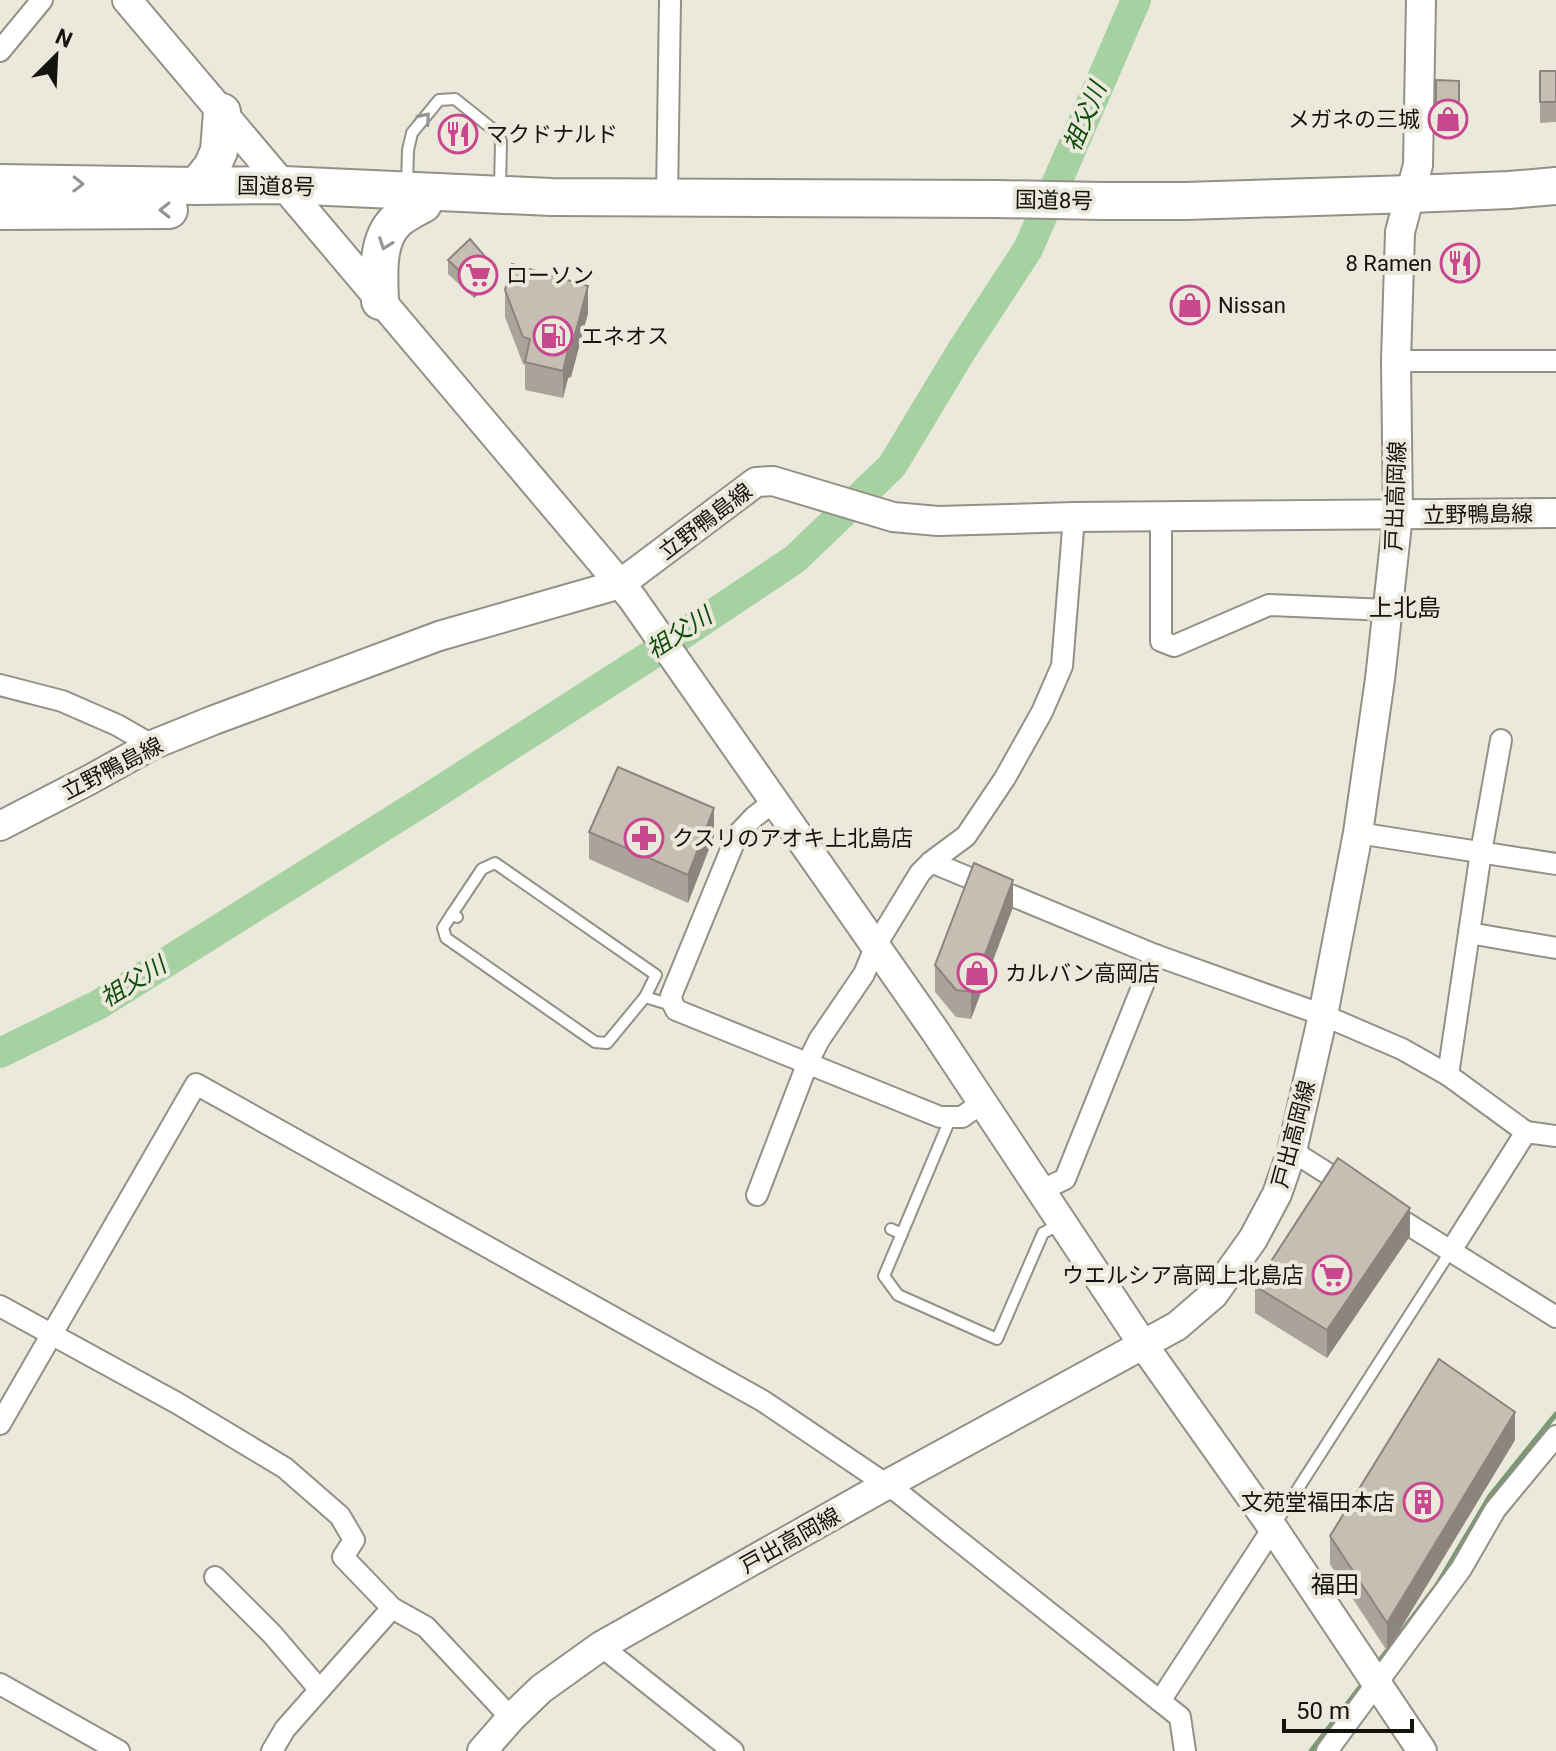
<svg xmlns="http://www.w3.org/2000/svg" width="1556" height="1751" viewBox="0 0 1556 1751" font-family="Roboto,'Noto Sans JP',sans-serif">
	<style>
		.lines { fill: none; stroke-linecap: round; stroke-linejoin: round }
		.stream { stroke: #7a9974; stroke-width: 5 }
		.river { stroke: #a5d2a0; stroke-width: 30 }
		.lane-casing { stroke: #939185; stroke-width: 14 }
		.street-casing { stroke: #939185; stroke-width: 24 }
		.secondary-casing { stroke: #939185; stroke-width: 32 }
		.highway-casing { stroke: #939185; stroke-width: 40 }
		.lane { stroke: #fff; stroke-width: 10 }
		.street { stroke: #fff; stroke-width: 20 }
		.secondary { stroke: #fff; stroke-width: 28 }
		.highway { stroke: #fff; stroke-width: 36 }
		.wall { fill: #aaa399 }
		.shaded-wall { fill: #8b857d }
		.building { fill: #c6beb2; stroke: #8b857d; stroke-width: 2 }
		.oneway { stroke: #959593 }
		.labels { text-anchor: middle; stroke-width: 8; stroke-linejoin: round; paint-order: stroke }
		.poi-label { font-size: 22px; fill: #14130e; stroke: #ebe9dc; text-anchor: start }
		.street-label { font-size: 22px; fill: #14130e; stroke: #ebe9dc }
		.water-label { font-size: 24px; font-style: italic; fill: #0d4c09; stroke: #ebe9dc }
		.neighbourhood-label { font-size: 24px; fill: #14130e; stroke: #ebe9dc }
	</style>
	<rect width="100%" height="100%" fill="#ebe9dc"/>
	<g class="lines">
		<g class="stream">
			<path d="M1377 1664 1437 1585 1490 1496 1556 1414"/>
			<path d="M1311 1751 1364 1682"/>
		</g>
		<path class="river" d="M0 1053 98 1005 427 799 662 648 795 559 892 466 962 350 1028 249 1136 0"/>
		<g class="lane-casing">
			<g id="lane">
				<path d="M407 185 408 150 412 133 439 100 455 99 495 131 501 141 500 187"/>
				<path d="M452 914 443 928 446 938 595 1042 607 1043 645 997"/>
				<path d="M457 917 452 914 482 869 495 863 656 975 645 997 665 1003 672 1002"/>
				<path d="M951 1117 884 1276 898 1295 997 1339 1043 1233 1062 1223"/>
				<path d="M891 1229 902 1234"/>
				<path d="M1274 1526 1450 1252"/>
			</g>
		</g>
		<g class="street-casing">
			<g id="street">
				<path d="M0 51 42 0"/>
				<path d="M667 197 670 0"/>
				<path d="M1396 361H1556"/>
				<path d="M1161 517V641L1174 646 1269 605 1388 610"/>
				<path d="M0 685 62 701 117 725 152 745"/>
				<path d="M775 801 754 817 737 835 671 996 672 1002 676 1010 940 1117H962L983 1102"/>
				<path d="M1358 833 1556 864"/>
				<path d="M931 862 1155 955 1323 1015 1402 1049 1448 1075 1526 1132"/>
				<path d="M1469 933 1556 948"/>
				<path d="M1448 1075 1481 852 1501 740"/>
				<path d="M1292 1151 1349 1187"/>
				<path d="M1042 1190 1065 1179 1155 955"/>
				<path d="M757 1195 808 1062 819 1040 864 974 876 945 920 873 931 862 966 836 1005 778 1042 712 1062 666 1074 517"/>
				<path d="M1390 1213 1556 1317"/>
				<path d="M1450 1252 1526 1132 1556 1136"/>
				<path d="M0 1306 177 1403 285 1468 340 1516 354 1540 343 1557 392 1608 426 1627 511 1718"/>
				<path d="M0 1424 196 1084 763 1401 899 1493 1180 1717 1185 1751"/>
				<path d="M215 1577 272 1634 319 1689"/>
				<path d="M601 1646 733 1751"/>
				<path d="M0 1684 119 1751"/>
				<path d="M1160 1701 1273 1528"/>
				<path d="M272 1751 285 1729 392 1608"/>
				<path d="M1327 1751 1461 1569 1495 1510 1556 1436"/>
			</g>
		</g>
		<g class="secondary-casing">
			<g id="secondary">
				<path d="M127 0 632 598 935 1031 1144 1346 1273 1528 1422 1751"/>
				<path d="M0 826 91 779 152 745 214 720 439 636 620 584 756 482 773 481 893 517 938 521 1074 517 1556 513"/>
				<path d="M482 1751 511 1718 541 1689 601 1646 888 1484 1177 1326 1213 1295 1253 1239 1277 1194 1292 1151 1323 1015 1358 833 1380 679 1398 515 1396 361 1400 232 1418 165 1421 0"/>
			</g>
		</g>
		<g class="highway-casing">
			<g id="highway">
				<path d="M0 183 197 186 284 185 551 197 997 199 1102 201H1185L1411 194 1509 190 1556 186"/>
				<path d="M197 186 212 167 219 151 222 112"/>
				<path d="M0 211 169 210"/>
				<path d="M380 301C379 276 376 240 396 221 403 214 414 209 423 204"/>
			</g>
		</g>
		<use href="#lane" class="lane"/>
		<use href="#street" class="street"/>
		<use href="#secondary" class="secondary"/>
		<use href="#highway" class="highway"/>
	</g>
	<g class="wall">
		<path d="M1540 71H1556V122L1540 123Z"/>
		<path d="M1436 80 1459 81V137L1436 136Z"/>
		<path d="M448 260 494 280 474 298 448 274Z"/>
		<path d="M505 290 588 313 571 377 568 378 563 398 525 390V365L523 364 505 317Z"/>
		<path d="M589 832 714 836 688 903 589 859Z"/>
		<path d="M1013 907 971 1019 956 1017 935 992V965Z"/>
		<path d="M1410 1236 1327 1358 1255 1313V1286Z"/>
		<path d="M1515 1440 1387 1651 1330 1564V1536Z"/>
	</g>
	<g class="shaded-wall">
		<path d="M494 267V280L474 298V284Z"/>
		<path d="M588 286V313L571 377 568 378 563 398V371Z"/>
		<path d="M714 808V836L688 903V875Z"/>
		<path d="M1013 880V907L971 1019V992Z"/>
		<path d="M1410 1208V1236L1327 1358V1330Z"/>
		<path d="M1515 1412V1440L1387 1651V1623Z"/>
	</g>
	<g class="building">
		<rect x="1540" y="71" width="16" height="31"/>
		<path d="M1436 80 1459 81V116H1436Z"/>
		<path d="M470 239 494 267 474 284 448 260Z"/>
		<path d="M512 264 588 286 571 349 568 350 563 371 525 362 530 339 523 337 505 290Z"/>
		<path d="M618 767 714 808 688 875 589 832Z"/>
		<path d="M974 863 1013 880 971 992 956 990 935 965Z"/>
		<path d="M1338 1158 1410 1208 1327 1330 1255 1286Z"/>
		<path d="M1439 1359 1515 1412 1387 1623 1330 1536Z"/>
	</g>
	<defs><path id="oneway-chevron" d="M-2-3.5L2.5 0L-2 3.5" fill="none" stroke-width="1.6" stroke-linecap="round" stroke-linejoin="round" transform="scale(2)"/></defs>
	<g class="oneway">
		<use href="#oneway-chevron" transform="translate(425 118) rotate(-50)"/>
		<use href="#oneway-chevron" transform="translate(78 184) rotate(1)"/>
		<use href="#oneway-chevron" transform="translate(165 210) rotate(180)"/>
		<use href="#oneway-chevron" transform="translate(385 244) rotate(110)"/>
	</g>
	<defs>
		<g id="shop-ring" transform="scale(2)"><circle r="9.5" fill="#ebe9dc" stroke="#c8478f" stroke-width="1.5"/><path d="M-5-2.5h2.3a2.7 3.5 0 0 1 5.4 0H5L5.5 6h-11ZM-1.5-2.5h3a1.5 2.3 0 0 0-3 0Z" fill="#c8478f"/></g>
		<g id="restaurant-ring" transform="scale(2)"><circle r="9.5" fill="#ebe9dc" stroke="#c8478f" stroke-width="1.5"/><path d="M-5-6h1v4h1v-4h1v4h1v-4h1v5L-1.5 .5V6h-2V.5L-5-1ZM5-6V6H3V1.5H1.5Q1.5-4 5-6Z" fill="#c8478f"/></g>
		<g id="supermarket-ring" transform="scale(2)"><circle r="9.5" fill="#ebe9dc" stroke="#c8478f" stroke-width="1.5"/><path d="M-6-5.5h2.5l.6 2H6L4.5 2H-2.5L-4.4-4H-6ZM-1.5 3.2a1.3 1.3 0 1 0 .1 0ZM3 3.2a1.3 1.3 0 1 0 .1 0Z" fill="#c8478f"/></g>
		<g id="fuel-ring" transform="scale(2)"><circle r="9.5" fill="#ebe9dc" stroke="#c8478f" stroke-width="1.5"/><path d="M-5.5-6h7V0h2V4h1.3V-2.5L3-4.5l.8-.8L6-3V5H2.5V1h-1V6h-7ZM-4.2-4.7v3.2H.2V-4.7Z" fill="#c8478f"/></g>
		<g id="pharmacy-ring" transform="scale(2)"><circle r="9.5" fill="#ebe9dc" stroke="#c8478f" stroke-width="1.5"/><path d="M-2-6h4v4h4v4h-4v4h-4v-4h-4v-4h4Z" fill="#c8478f"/></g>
		<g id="building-ring" transform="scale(2)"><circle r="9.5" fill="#ebe9dc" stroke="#c8478f" stroke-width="1.5"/><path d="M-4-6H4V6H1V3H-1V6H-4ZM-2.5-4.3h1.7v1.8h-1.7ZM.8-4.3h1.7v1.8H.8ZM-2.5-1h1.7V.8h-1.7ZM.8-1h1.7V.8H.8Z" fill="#c8478f"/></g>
	</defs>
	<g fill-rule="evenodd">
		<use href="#shop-ring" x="1448" y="119"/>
		<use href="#restaurant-ring" x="458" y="134"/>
		<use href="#restaurant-ring" x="1460" y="263"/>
		<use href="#supermarket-ring" x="478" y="275"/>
		<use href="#shop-ring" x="1190" y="305"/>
		<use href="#fuel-ring" x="553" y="336"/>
		<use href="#pharmacy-ring" x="644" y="838"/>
		<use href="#shop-ring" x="977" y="973"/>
		<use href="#supermarket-ring" x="1332" y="1275"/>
		<use href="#building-ring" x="1423" y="1502"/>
	</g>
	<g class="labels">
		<g class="poi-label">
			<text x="1420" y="127" text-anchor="end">メガネの三城</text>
			<text x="486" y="142">マクドナルド</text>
			<text x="1432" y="271" text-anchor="end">8 Ramen</text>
			<text x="506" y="283">ローソン</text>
			<text x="1218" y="313">Nissan</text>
			<text x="581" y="344">エネオス</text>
			<text x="672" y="846">クスリのアオキ上北島店</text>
			<text x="1005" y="981">カルバン高岡店</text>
			<text x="1304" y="1283" text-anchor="end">ウエルシア高岡上北島店</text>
			<text x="1395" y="1510" text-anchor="end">文苑堂福田本店</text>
		</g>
		<g class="street-label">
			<text transform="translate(276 186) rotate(1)" y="8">国道8号</text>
			<text transform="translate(1054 200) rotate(1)" y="8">国道8号</text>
			<text transform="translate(1395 496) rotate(-88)" y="8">戸出高岡線</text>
			<text transform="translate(1478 514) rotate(-1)" y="8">立野鴨島線</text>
			<text transform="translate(705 521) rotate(-37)" y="8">立野鴨島線</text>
			<text transform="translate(112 768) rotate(-27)" y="8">立野鴨島線</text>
			<text transform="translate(1293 1134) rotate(-75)" y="8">戸出高岡線</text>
			<text transform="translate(790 1540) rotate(-29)" y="8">戸出高岡線</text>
		</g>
		<g class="water-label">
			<text transform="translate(1085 117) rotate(-67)" y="8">祖父川</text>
			<text transform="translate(679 633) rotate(-33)" y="8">祖父川</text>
			<text transform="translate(133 982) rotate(-32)" y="8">祖父川</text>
		</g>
		<g class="neighbourhood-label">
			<text x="1405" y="616">上北島</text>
			<text x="1335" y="1593">福田</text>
		</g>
	</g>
	<g transform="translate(56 56) rotate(24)" stroke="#ebe9dc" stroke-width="6" paint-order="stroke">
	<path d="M0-6L14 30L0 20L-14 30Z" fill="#14130e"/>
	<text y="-12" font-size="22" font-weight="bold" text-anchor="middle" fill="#14130e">N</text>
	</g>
	<path d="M1284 1719v12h128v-12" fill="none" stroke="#14130e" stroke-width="4"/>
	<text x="1296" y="1719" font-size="24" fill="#14130e" stroke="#ebe9dc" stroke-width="6" paint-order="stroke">50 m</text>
</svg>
